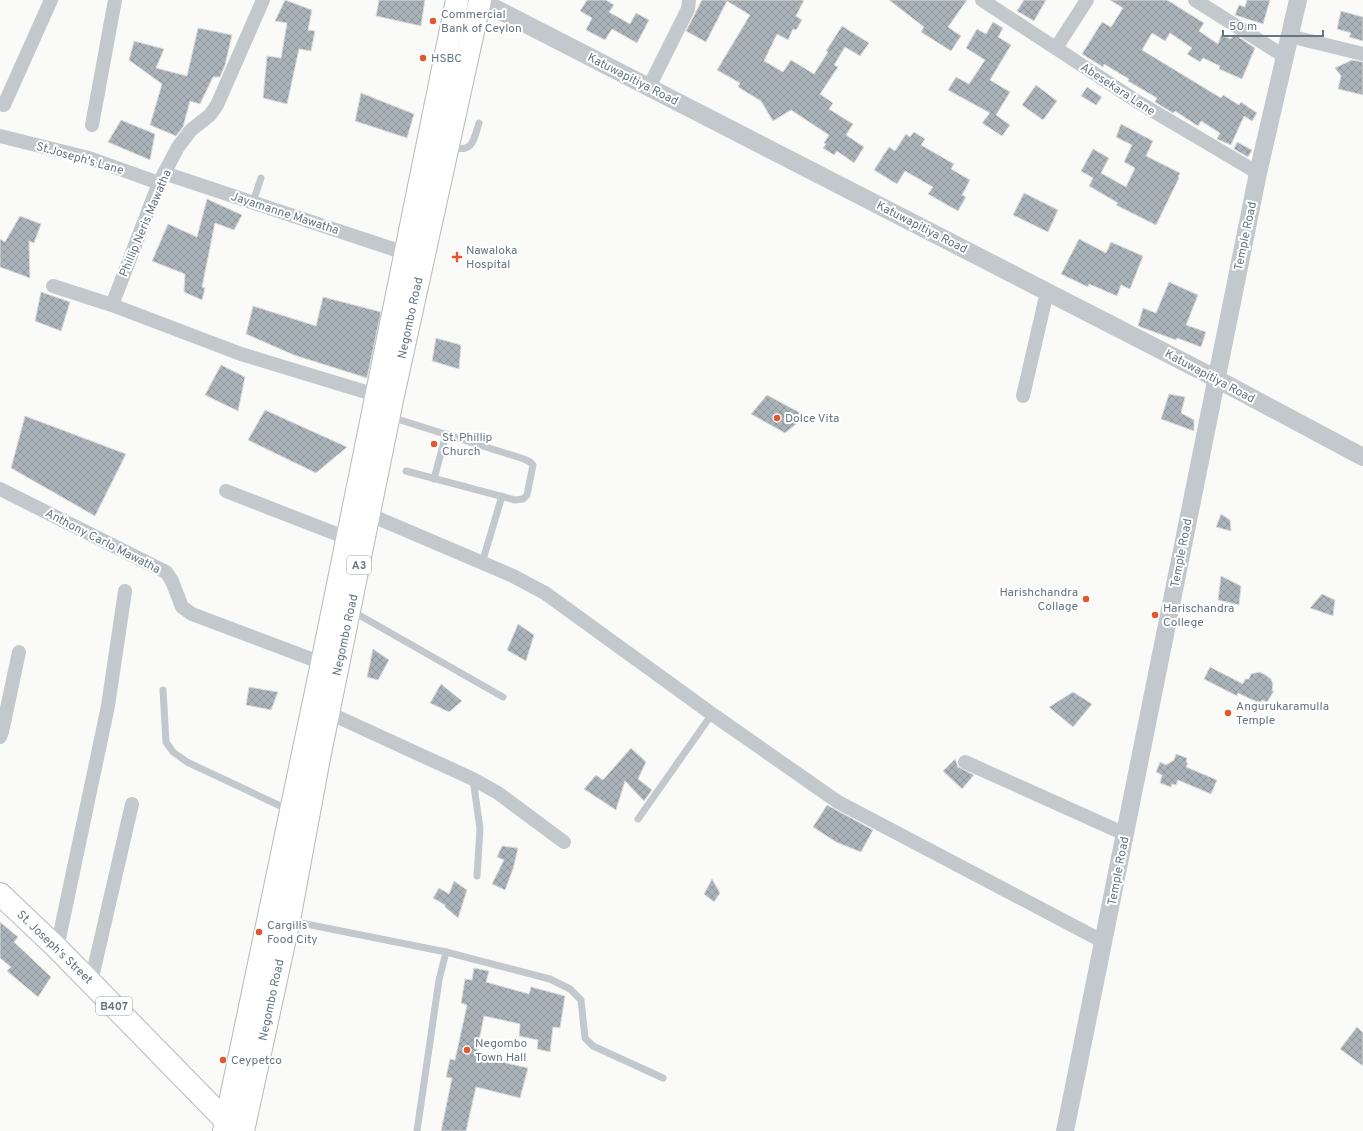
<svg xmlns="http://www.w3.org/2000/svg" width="1363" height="1131" viewBox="0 0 1363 1131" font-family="Overpass,sans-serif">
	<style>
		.building { fill: url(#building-cross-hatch); stroke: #dcdcda }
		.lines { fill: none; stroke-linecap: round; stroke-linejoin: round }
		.primary-casing { stroke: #b5babe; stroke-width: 24 }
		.trunk-casing { stroke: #b4b9bd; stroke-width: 24 }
		.service { stroke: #c3c8cc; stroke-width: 7 }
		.minor { stroke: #c3c8cc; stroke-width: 14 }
		.tertiary { stroke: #c3c8cc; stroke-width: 18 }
		.primary { stroke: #fff; stroke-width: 22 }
		.trunk { stroke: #fff; stroke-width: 22 }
		.poi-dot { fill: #e4572e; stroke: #fff; stroke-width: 1.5 }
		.labels { text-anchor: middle; stroke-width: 4; stroke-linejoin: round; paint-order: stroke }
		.shield { fill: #fff; stroke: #939fa8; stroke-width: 1 }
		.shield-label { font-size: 11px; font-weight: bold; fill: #657683 }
		.poi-label { font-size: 12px; fill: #657683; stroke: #fff; text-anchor: start }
		.street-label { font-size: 12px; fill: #657683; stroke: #fff }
	</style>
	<defs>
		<pattern id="building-cross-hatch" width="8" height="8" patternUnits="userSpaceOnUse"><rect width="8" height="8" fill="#aab3b9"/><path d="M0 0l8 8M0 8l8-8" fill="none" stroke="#8e969c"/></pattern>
	</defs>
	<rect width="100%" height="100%" fill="#fafaf8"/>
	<g class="building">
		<path d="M285 0 312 10 308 30 315 31 311 51 299 49 287 104 263 98 267 56 281 58 287 23 275 21Z"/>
		<path d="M379 0H425L421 26 376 16Z"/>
		<path d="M587 0H606L614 5 609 12 630 24 636 13 649 20 637 43 612 29 605 40 586 30 592 18 580 11Z"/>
		<path d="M702 0H804L796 16 802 20 796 30 793 29 788 40 777 34 764 61 783 72 791 60 814 74 828 52 826 51 842 26 869 43 860 56 845 47 834 65 838 67 820 94 833 103 829 109 853 124 846 135 864 147 854 163 837 151 834 155 823 148 826 144 824 143 829 135 791 110 773 121 761 101 738 87 740 83 717 70 750 15 727 1 706 42 686 31Z"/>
		<path d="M889 0H967L948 27 961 36 951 51 921 32 924 27Z"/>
		<path d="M1024 0H1046L1034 21 1017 11Z"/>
		<path d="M1110 0H1167L1204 23 1199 31 1218 44 1221 35 1231 39 1234 34 1255 48 1242 79 1219 69 1220 66 1203 58 1200 62 1187 54 1192 48 1170 33 1165 41 1152 33 1142 50 1221 98 1223 95 1239 105 1241 102 1257 113 1252 121 1244 116 1231 145 1217 139 1220 133 1201 121 1198 126 1175 111 1173 113 1155 102 1157 98 1128 81 1129 79 1104 64 1103 67 1082 54 1102 22 1111 27 1123 8Z"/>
		<path d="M1247 0H1270L1263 24 1235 15 1239 5 1245 7Z"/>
		<path d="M1341 11 1363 17V41L1349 37 1351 33 1337 29Z"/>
		<path d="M993 22 1003 28 998 37 1011 45 990 80 1010 92 996 115 1010 125 1002 136 982 123 990 113 948 90 956 77 969 84 985 60 966 48 977 29 986 34Z"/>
		<path d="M198 28 232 35 225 65 220 77H213L200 104 190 101 183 127 176 136 150 125 162 84 129 60 134 41 164 49 156 68 187 76Z"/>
		<path d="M1352 60 1363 62V95L1338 89 1341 76 1335 68Z"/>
		<path d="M1036 85 1057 101 1043 120 1022 105Z"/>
		<path d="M1087 87 1102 97 1096 105 1081 96Z"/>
		<path d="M361 93 414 114 407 138 355 121Z"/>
		<path d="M121 120 155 134 150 160 108 142Z"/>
		<path d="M1121 124 1153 141 1146 156 1180 173 1178 177 1179 178 1156 225 1116 205 1118 203 1089 186 1093 178 1081 171 1093 149 1109 158 1101 173 1126 187 1135 168 1124 162 1132 145 1116 137Z"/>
		<path d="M914 132 925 139 921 145 954 164 951 169 970 180 962 195 966 197 958 211 928 194 933 187 905 171 897 184 874 170 889 147 895 151 906 134 910 137Z"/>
		<path d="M1237 142 1252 150 1248 157 1234 149Z"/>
		<path d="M1024 193 1058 210 1048 232 1013 215Z"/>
		<path d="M207 199 242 215 234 230 215 223 202 287 205 288 202 300 184 292 185 274 152 261 168 224 197 237Z"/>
		<path d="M20 216 41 224 34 243 29 241 30 278 0 267V239L5 242Z"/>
		<path d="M1079 239 1106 253 1111 242 1143 256 1130 289 1121 285 1117 296 1089 284 1088 287 1061 274Z"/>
		<path d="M1169 282 1198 295 1186 325 1206 332 1201 347 1177 338 1176 340 1138 326 1143 308 1156 313Z"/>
		<path d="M41 292 70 302 61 331 35 321Z"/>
		<path d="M323 297 381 312 367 378 294 355 246 334 253 306 316 326Z"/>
		<path d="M436 338 461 345 459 369 432 361Z"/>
		<path d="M221 365 245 377 238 411 205 395Z"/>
		<path d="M1169 394 1185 397 1181 413 1194 420V431L1161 419Z"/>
		<path d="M767 395 806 416 785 433 751 414Z"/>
		<path d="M265 410 347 447 316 473 248 440Z"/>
		<path d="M25 416 126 454 95 516 11 468Z"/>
		<path d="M1221 514 1230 520 1231 531 1216 527Z"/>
		<path d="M1221 576 1241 586 1239 605 1218 600Z"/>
		<path d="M1322 594 1335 600 1333 616 1310 608Z"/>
		<path d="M518 624 534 635 526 661 507 650Z"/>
		<path d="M373 649 389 660 378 680 367 677Z"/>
		<path d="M1210 667 1243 684 1245 679H1249L1251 674 1259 672 1264 674 1271 679 1273 684 1272 691H1274L1267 702 1262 700 1261 702 1255 701 1238 693 1237 696 1204 679Z"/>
		<path d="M441 684 462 701 449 712 430 703Z"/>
		<path d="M249 687 278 692 271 710 246 705Z"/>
		<path d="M1073 692 1092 704 1073 727 1049 707Z"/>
		<path d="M631 748 646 762 638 779 652 790 644 801 625 781 616 810 584 789 596 775 603 780Z"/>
		<path d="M1176 754 1187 758 1186 762 1188 763 1186 767 1217 780 1211 794 1178 780 1176 785 1172 784 1171 787 1160 783 1162 775 1156 772 1160 762 1166 765 1174 760Z"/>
		<path d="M955 759 958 767 974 775 962 789 943 771Z"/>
		<path d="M827 805 873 830 861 852 836 842 813 827Z"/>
		<path d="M502 846 518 848 513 869 505 890 492 884 504 860 497 857Z"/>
		<path d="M712 879 720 893 714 902 704 894Z"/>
		<path d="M454 881 467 890 458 918 445 907V905L433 898 439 888 449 894Z"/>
		<path d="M0 922 18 937 14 942 51 977 38 997 7 971 11 967 0 958Z"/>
		<path d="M474 968 489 971 486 982 529 994 531 987 565 996 560 1028 553 1027 550 1052 537 1049 538 1040 519 1036 520 1024 484 1016 476 1056 528 1068 520 1098 476 1087 466 1131H441L452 1078 446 1077 450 1059 455 1060 467 1005 461 1003 465 979 472 980Z"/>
		<path d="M1357 1027 1363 1033V1066L1340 1049Z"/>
	</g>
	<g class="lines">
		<g class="primary-casing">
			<path id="primary" d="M0 894 57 948 226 1121 238 1131"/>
		</g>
		<g class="trunk-casing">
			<g id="trunk">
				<path d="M224 1131 322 663 457 0"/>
				<path d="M243 1131 289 920 319 758 392 400 480 0"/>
			</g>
		</g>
		<g class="service">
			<path d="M450 147C473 153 473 142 479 123"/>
			<path d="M253 202 261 178"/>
			<path d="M391 417 524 459 530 462 533 465 527 495 523 499 515 500 406 471"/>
			<path d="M434 479 446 434"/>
			<path d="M482 563 502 496"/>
			<path d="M352 611 503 697"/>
			<path d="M163 690 166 742 173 752 187 762 289 810"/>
			<path d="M473 779 480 829 477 876"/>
			<path d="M638 819 712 714"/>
			<path d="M291 921 446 952 439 980 417 1131"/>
			<path d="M446 952 550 979 570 989 581 1000 585 1038 593 1046 663 1078"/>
		</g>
		<g class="minor">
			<path d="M982 0 1138 102 1258 173"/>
			<path d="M1195 0 1284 56"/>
			<path d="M1289 36 1363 54"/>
			<path d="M1056 48 1087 0"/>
			<path d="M649 87 688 9 689 0"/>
			<path d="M4 105 51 0"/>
			<path d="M92 125 115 0"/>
			<path d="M0 136 89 158 159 183"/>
			<path d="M164 173 405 253"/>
			<path d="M53 286 112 305 241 354 376 395"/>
			<path d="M112 305 159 183 178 147 191 130 210 115 217 105 263 0"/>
			<path d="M1023 396 1047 292"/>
			<path d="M0 489 166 572 172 581 182 607 192 614 322 663"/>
			<path d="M226 491 347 538"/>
			<path d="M361 511 513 576 545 593 712 714 838 802 1104 942"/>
			<path d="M329 713 473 779 498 793 564 842"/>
			<path d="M0 737 2 732 19 652"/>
			<path d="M965 762 1125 834"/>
			<path d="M57 948 108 706 125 591"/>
			<path d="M91 982 132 804"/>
		</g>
		<g class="tertiary">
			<path d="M479 0 1215 378 1363 457"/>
			<path d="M1065 1131 1258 173 1298 0"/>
		</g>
		<use href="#primary" class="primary"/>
		<use href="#trunk" class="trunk"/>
	</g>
	<g class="poi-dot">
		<circle cx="433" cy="21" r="4"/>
		<circle cx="423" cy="58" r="4"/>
		<path d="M455 251h4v4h4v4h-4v4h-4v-4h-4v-4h4z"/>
		<circle cx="777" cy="418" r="4"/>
		<circle cx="434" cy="444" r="4"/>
		<circle cx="1086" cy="599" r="4"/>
		<circle cx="1155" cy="615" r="4"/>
		<circle cx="1228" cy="713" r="4"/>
		<circle cx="259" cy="932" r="4"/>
		<circle cx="467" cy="1050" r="4"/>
		<circle cx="223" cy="1060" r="4"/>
	</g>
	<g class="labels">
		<g class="shield">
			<rect x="347" y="556" width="24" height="18" rx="3"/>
			<rect x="96" y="997" width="36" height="18" rx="3"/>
		</g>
		<g class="shield-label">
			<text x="359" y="569">A3</text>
			<text x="114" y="1010">B407</text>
		</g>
		<g class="poi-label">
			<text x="441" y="18">Commercial<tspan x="441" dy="14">Bank of Ceylon</tspan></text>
			<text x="431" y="62">HSBC</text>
			<text x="466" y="254">Nawaloka<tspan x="466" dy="14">Hospital</tspan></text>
			<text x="785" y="422">Dolce Vita</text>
			<text x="442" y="441">St. Phillip<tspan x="442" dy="14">Church</tspan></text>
			<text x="1078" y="596" text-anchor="end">Harishchandra<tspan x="1078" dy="14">Collage</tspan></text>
			<text x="1163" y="612">Harischandra<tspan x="1163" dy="14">College</tspan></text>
			<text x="1236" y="710">Angurukaramulla<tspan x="1236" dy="14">Temple</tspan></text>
			<text x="267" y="929">Cargills<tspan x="267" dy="14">Food City</tspan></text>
			<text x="475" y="1047">Negombo<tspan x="475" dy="14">Town Hall</tspan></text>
			<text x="231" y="1064">Ceypetco</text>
		</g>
		<g class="street-label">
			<text transform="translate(633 79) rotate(27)" y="4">Katuwapitiya Road</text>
			<text transform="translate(1118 89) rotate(33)" y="4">Abesekara Lane</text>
			<text transform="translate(80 158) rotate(16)" y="4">St.Joseph's Lane</text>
			<text transform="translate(285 213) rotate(18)" y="4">Jayamanne Mawatha</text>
			<text transform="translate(145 223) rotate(-67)" y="4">Phillip Neris Mawatha</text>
			<text transform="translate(922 227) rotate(27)" y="4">Katuwapitiya Road</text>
			<text transform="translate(1245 236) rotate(-78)" y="4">Temple Road</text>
			<text transform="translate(410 318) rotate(-78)" y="4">Negombo Road</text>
			<text transform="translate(1210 376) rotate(28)" y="4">Katuwapitiya Road</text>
			<text transform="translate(103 541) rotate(27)" y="4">Anthony Carlo Mawatha</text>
			<text transform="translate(1181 553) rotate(-79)" y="4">Temple Road</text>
			<text transform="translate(345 635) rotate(-78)" y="4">Negombo Road</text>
			<text transform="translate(1118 871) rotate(-79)" y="4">Temple Road</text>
			<text transform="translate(55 947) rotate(44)" y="4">St. Joseph's Street</text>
			<text transform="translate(271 1000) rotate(-78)" y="4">Negombo Road</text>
		</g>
	</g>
	<path d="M1223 30v6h100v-6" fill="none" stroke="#657683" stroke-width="2"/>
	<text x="1229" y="30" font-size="12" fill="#657683" stroke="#ffffff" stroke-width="3" paint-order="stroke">50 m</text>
</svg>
